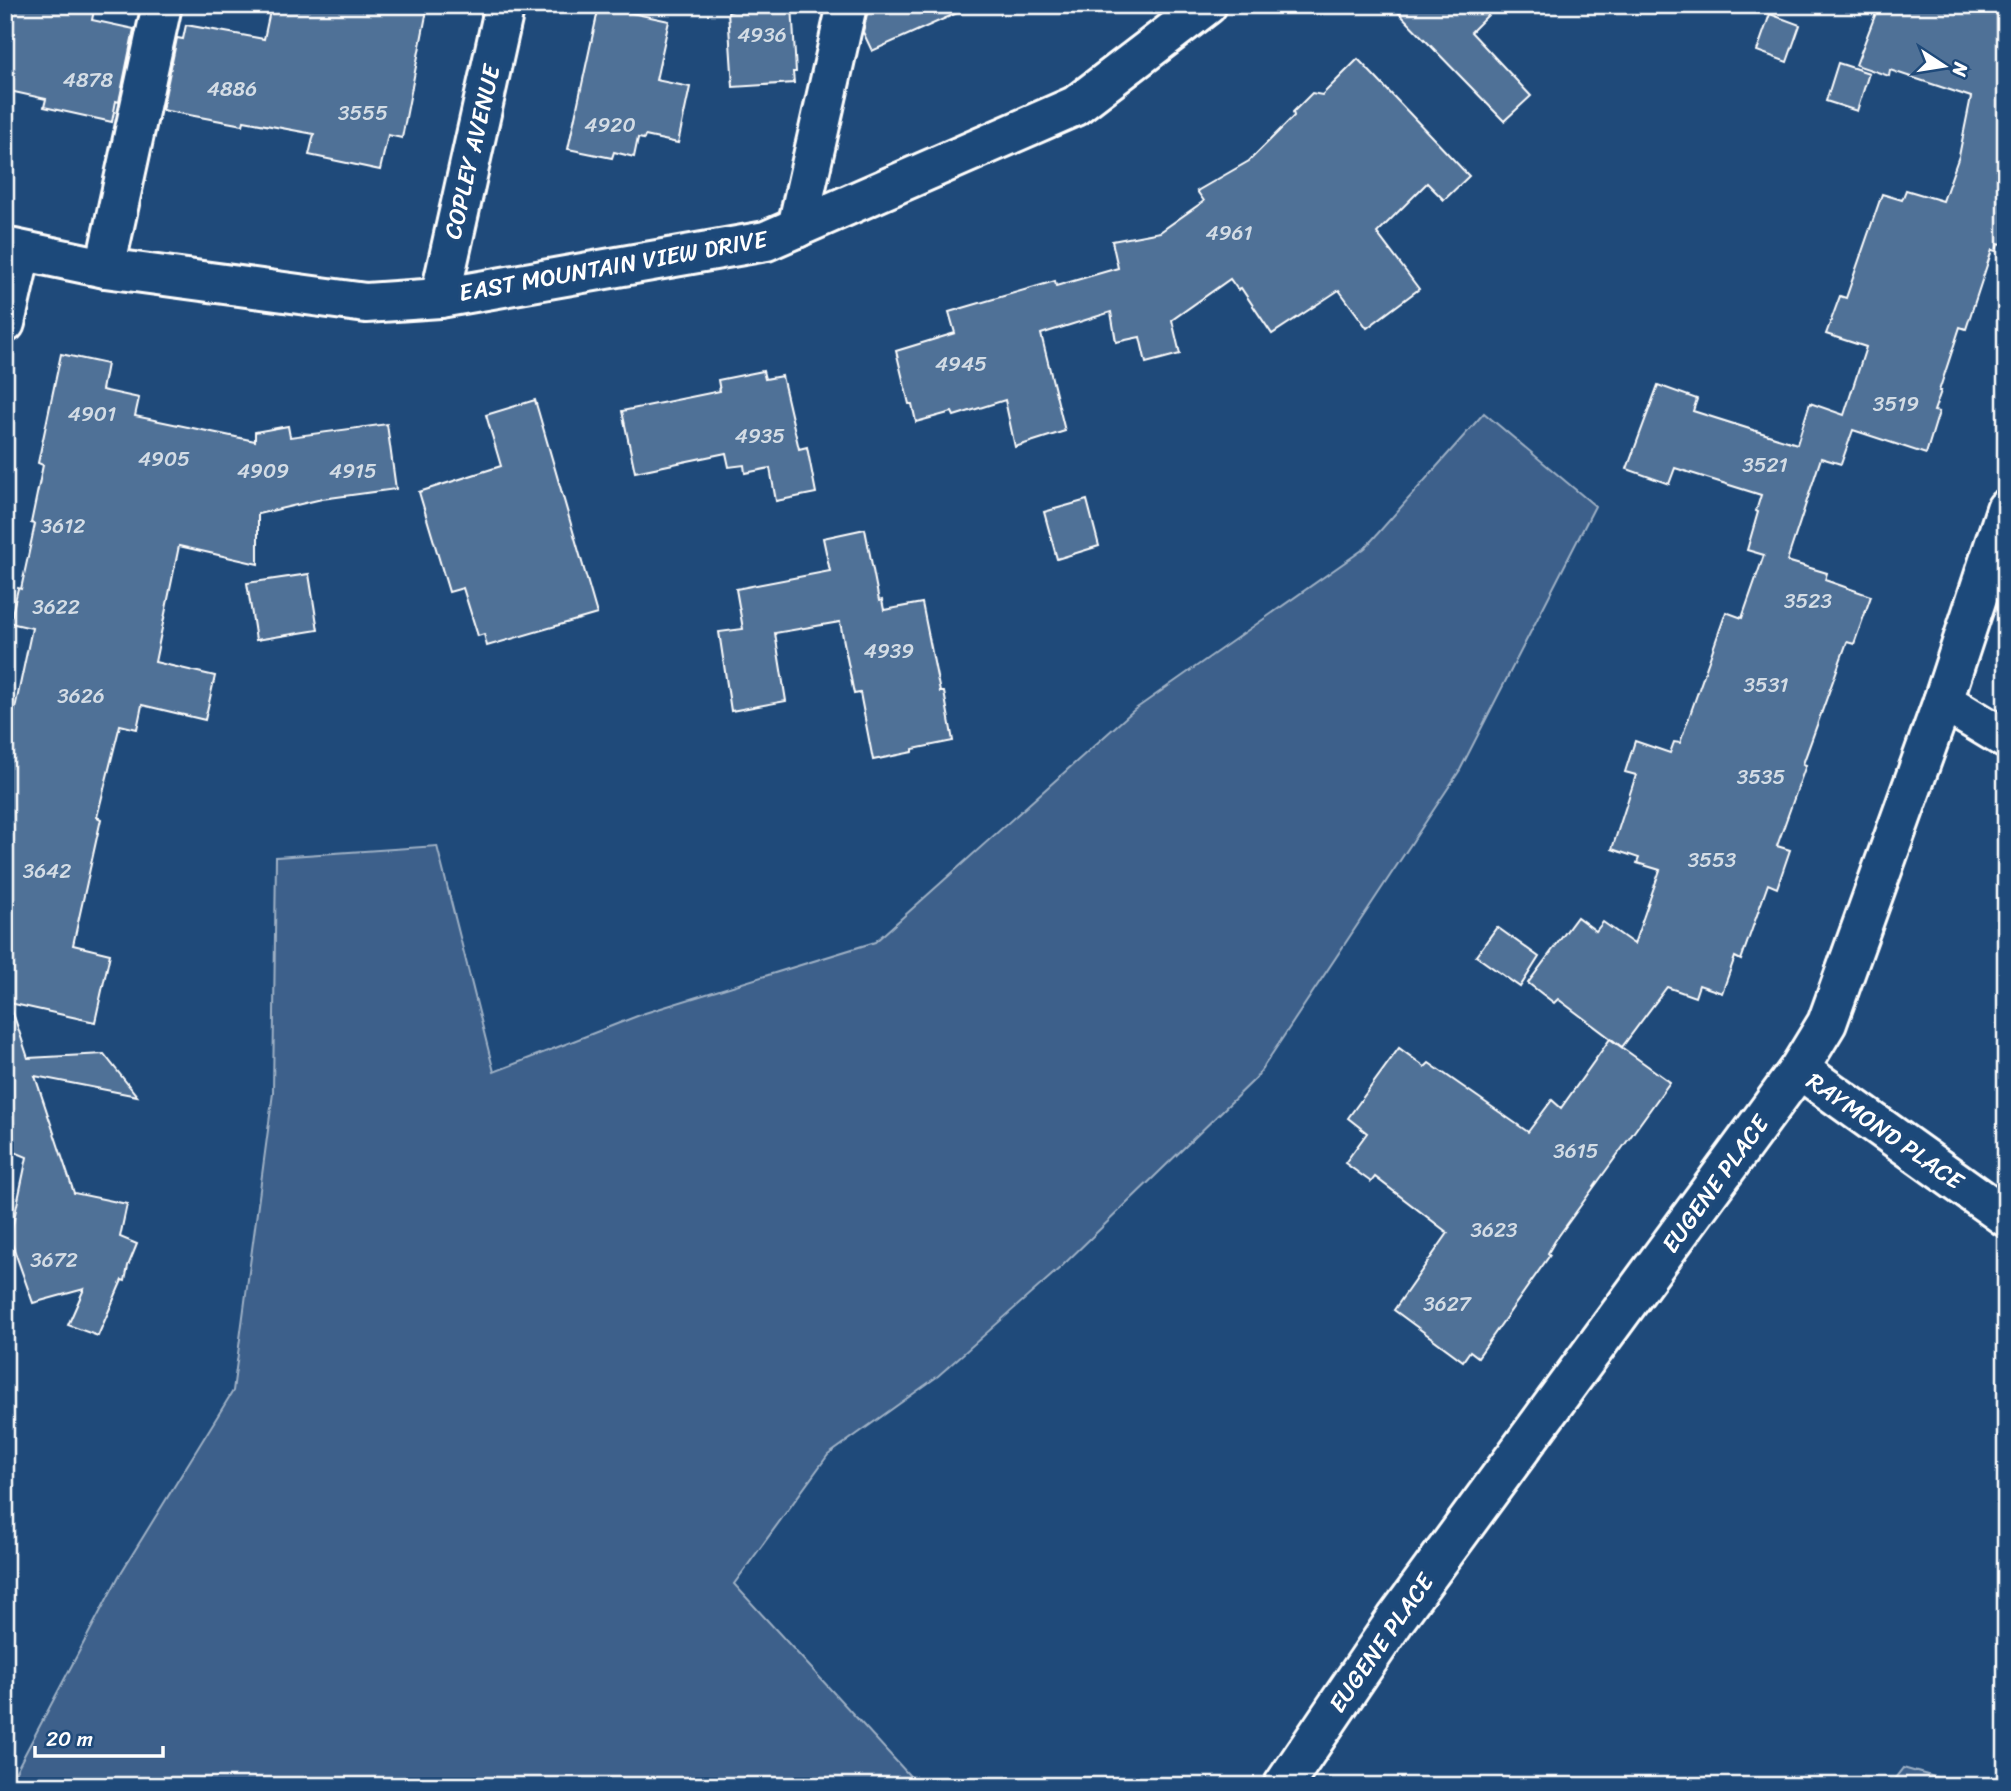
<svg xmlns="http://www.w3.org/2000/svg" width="2011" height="1791" viewBox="0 0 2011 1791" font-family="Sriracha,sans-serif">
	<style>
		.green { fill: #3c618b; stroke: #9eb0c5; stroke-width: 2 }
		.building { fill: #507197; stroke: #fff; stroke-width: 2 }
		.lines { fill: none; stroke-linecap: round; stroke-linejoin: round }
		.minor-casing { stroke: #fff; stroke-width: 44 }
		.minor { stroke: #1f4a7a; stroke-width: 38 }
		.labels { text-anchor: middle; stroke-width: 7; stroke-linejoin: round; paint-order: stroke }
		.number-label { font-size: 21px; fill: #d3dce5 }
		.street-label { font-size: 24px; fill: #fff; stroke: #1f4a7a }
	</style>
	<rect width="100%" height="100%" fill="#1f4a7a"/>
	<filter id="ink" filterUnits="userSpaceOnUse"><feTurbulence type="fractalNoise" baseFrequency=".0143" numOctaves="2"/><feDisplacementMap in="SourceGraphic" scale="14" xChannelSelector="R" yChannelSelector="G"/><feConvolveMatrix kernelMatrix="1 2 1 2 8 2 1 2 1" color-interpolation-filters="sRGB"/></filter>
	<g filter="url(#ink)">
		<g class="green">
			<path d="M1484 413 1595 506 1460 770 1256 1078 1061 1267 938 1376 828 1455 734 1584 919 1786H8L119 1576 233 1391 273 1093 276 857 437 846 494 1072 645 1013 875 942 1134 710 1365 548Z"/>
			<path d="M1903 1768 1966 1786H1889Z"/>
		</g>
		<g class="building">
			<path d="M5 5H95L92 20 134 29 119 102 116 101 112 122 44 107 46 99 5 90Z"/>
			<path d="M275 5H428L402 138 388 135 380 170 309 155 314 134 244 121 243 125 162 110 177 38 183 39 186 25 264 39 270 11H273Z"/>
			<path d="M731 5H792L796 72H793L794 83 733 87 728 12 732 11Z"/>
			<path d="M885 5H975L872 51 863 32 867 14Z"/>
			<path d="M1391 5H1498L1471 32 1531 96 1504 121Z"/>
			<path d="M1879 5H2006V246L1998 244 1996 251 1992 250 1966 329 1960 327 1939 391H1941L1934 411 1939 412 1926 454 1853 430 1841 464 1821 458 1787 561 1827 573 1825 580 1871 596 1854 644 1847 642 1803 764 1806 765 1777 846 1790 850 1777 888 1768 884 1741 960 1735 957 1722 993 1699 985 1695 997 1667 987 1622 1047 1558 999 1554 1003 1528 983 1577 917 1596 931 1603 922 1634 944 1660 870 1637 863 1639 858 1612 849 1636 775 1625 772 1635 741 1670 753 1674 742 1680 743 1726 612 1742 618 1764 555 1747 550 1758 512 1756 511 1761 495 1675 468 1669 484 1627 469 1658 385 1697 399 1693 411 1797 444 1810 403 1844 415 1866 347 1826 334 1840 296 1846 298 1882 194 1902 200 1906 190 1943 201 1959 156 1971 97 1890 70 1889 76 1856 65Z"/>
			<path d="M599 6 669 21 656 80 690 87 678 143 645 136 644 139 638 138 634 157 614 152 612 158 568 149Z"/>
			<path d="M1770 14 1800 25 1787 62 1757 51Z"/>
			<path d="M1358 59 1469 176 1444 200 1427 183 1377 233 1419 289 1367 328 1339 290 1272 334 1241 288 1238 290 1230 279 1172 320 1180 354 1146 363 1140 337 1116 342 1111 312 1041 334 1065 431 1015 447 1005 400 954 416 952 412 916 422 912 404H909L896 351 955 333 949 312 1055 281 1056 286 1118 268 1112 241 1160 232 1204 201 1197 191 1249 161 1294 116 1293 112 1312 93 1322 95Z"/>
			<path d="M1838 63 1869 73 1857 111 1826 101Z"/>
			<path d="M61 354 107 364 102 390 139 398 135 416 255 441V432L288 426 290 437 387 424 396 489 322 499 258 514V564L179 546 155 662 215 676 205 720 142 705 137 729 120 725 97 817 101 819 73 945 110 954 95 1022 5 1002V756L32 628 10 623 18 588 21 589 35 524 31 523 43 465 38 463Z"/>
			<path d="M763 371 765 379 782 376 799 449 807 447 816 493 776 501 770 468 745 473 744 465 729 467 726 453 635 472 622 411 720 391 718 380Z"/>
			<path d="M535 400 597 614 487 646 484 634 478 636 463 588 449 592 419 492 501 466 486 415Z"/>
			<path d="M1087 500 1099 546 1057 559 1044 512Z"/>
			<path d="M865 529 879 601 882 600 884 610 922 603 940 692H944L953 741 913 749V752L873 760 860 693 854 694 840 622 775 633 786 701 731 711 719 632 743 629 736 589 830 571 823 538Z"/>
			<path d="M309 574 318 630 256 640 247 583Z"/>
			<path d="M1497 927 1539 957 1520 987 1476 956Z"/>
			<path d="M11 1007 28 1058 104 1054 137 1096 35 1076 74 1193 127 1204 120 1237 137 1244 128 1266 125 1281 122 1280 98 1336 68 1325 84 1289 33 1303 10 1238 27 1157 5 1148V1008Z"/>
			<path d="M1610 1039 1670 1082 1555 1241 1548 1253 1550 1255 1478 1357 1470 1351 1463 1361 1394 1310 1448 1233 1375 1177 1371 1182 1345 1163 1367 1133 1348 1118 1399 1048 1425 1067 1429 1063 1528 1132 1552 1100 1561 1108Z"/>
		</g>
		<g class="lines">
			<g class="minor-casing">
				<g id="minor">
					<path d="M797 228 847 5"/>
					<path d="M5 247 105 268 366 303 440 298 766 241 1075 106 1207 5"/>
					<path d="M105 268 162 5"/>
					<path d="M440 298 505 5"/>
					<path d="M5 323 21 252"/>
					<path d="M1943 701 2006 739"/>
					<path d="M1799 1069 2006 1217"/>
					<path d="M1283 1786 1396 1619 1799 1069 1827 1023 1943 701 2006 509"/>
				</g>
			</g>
			<use href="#minor" class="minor"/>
		</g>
	</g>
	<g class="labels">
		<g class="number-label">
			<text x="762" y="42">4936</text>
			<text x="88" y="87">4878</text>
			<text x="232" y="96">4886</text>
			<text x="363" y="120">3555</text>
			<text x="610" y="132">4920</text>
			<text x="1229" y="240">4961</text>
			<text x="961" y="371">4945</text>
			<text x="1896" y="411">3519</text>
			<text x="92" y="421">4901</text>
			<text x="760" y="443">4935</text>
			<text x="164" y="466">4905</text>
			<text x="1765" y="472">3521</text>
			<text x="263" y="478">4909</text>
			<text x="353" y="478">4915</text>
			<text x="63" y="533">3612</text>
			<text x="1808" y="608">3523</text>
			<text x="56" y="614">3622</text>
			<text x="889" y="658">4939</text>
			<text x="1766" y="692">3531</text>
			<text x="81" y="703">3626</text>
			<text x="1761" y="784">3535</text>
			<text x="1712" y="867">3553</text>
			<text x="47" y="878">3642</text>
			<text x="1576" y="1158">3615</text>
			<text x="1494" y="1237">3623</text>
			<text x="54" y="1267">3672</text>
			<text x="1447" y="1311">3627</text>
		</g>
		<g class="street-label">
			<text transform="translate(472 152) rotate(-77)" y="8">COPLEY AVENUE</text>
			<text transform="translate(613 266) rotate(-10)" y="8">EAST MOUNTAIN VIEW DRIVE</text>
			<text transform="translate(1885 1131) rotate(35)" y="8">RAYMOND PLACE</text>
			<text transform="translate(1715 1184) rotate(-54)" y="8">EUGENE PLACE</text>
			<text transform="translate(1381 1643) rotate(-55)" y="8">EUGENE PLACE</text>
		</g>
	</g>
	<rect width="2011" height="1791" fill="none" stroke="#1f4a7a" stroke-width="28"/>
	<rect x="14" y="14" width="1983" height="1763" fill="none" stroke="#fff" stroke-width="2.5" filter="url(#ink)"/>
	<g transform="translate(1944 66) rotate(102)" stroke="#1f4a7a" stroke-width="5" paint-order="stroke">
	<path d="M0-5L12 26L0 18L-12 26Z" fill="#ffffff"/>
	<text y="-10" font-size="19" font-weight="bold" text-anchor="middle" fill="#ffffff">N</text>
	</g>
	<path d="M35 1746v10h128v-10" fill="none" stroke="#ffffff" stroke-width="3.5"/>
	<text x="46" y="1746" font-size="21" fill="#ffffff" stroke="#1f4a7a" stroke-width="5" paint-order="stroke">20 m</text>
</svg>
